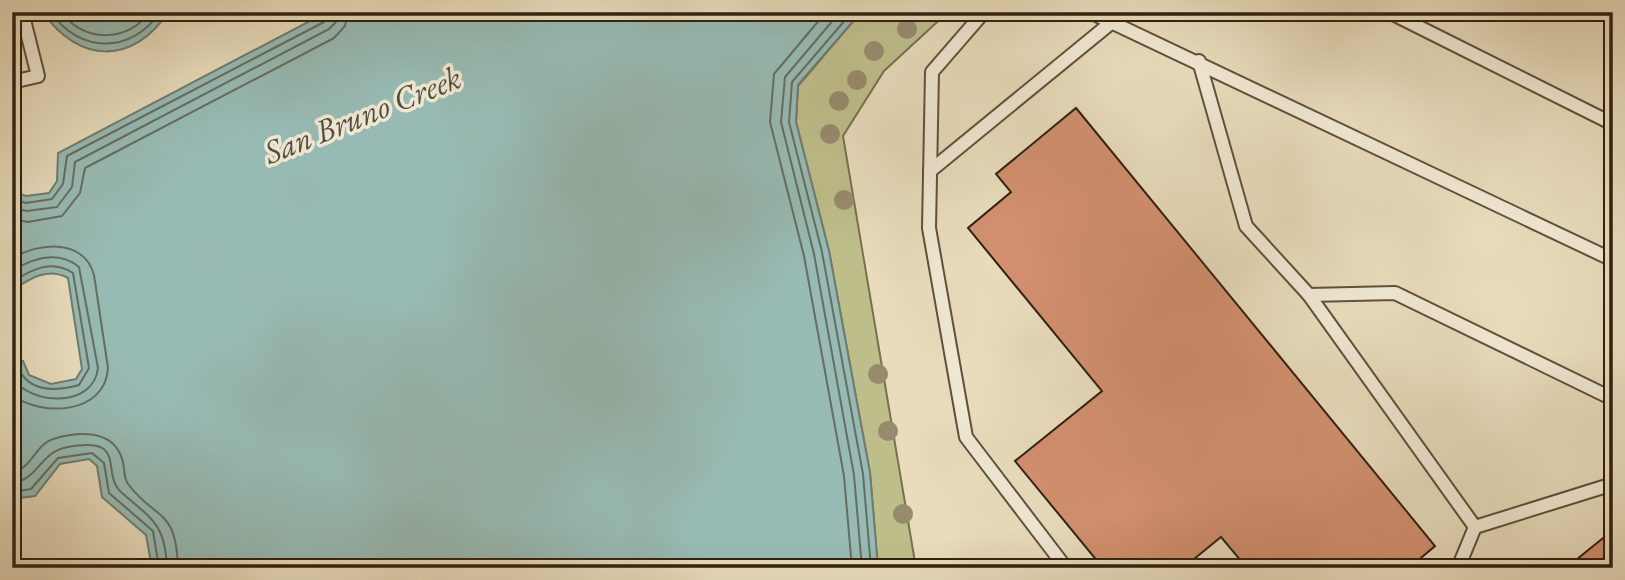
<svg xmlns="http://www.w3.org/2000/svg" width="1625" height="580" viewBox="0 0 1625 580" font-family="'EB Garamond',serif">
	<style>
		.green { fill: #bebe8b; stroke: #78704e; stroke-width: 2 }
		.water { fill: #97bbb4; stroke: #6f7d72; stroke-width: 2 }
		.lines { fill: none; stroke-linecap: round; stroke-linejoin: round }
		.shore { stroke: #646e62; stroke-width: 2 }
		.building { fill: #d29070; stroke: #322110; stroke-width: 2 }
		.service-casing { stroke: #60503b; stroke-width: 16 }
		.service { stroke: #f0e8d3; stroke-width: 12 }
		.tree { fill: #978b6e }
		.labels { text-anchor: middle; stroke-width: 7; stroke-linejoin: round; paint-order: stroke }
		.water-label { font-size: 33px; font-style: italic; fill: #504f41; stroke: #f0e8d3 }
	</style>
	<rect width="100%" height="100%" fill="#e8dcbc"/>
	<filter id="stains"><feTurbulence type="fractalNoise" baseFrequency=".00286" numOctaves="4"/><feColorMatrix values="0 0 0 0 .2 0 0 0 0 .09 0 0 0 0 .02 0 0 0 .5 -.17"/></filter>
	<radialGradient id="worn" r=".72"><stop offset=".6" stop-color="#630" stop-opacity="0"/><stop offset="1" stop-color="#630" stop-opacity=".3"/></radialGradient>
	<path class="green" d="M861 12H948L884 71 843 136 916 568H878L870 473 829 251 796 122 798 86Z"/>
	<g class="water">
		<path d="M43 12H168C134 65 78 64 43 12Z"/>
		<path d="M327 12H861L798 85 796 122 829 251 870 473 878 568H152L146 535 102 497 97 466 89 459 60 464 35 496 12 499V363L23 361 29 375 51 384 76 379 82 369 68 278C48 267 31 278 14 289L12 305V191L26 196 49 193 57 181 58 153Z"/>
	</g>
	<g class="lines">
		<g class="shore">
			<path d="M51 12C79 54 132 54 160 12"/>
			<path d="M62 12C82 43 129 43 149 12"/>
			<path d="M826 12 774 74 770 122 804 256 844 476 852 568"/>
			<path d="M840 12 785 77 781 122 814 254 854 475 862 568"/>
			<path d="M852 12 792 82 789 122 822 252 863 474 871 568"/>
			<path d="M12 199 26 203 52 199 63 184 67 156 324 22 329 12"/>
			<path d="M12 208 27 211 57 207 72 187 75 162 329 29 336 22 337 12"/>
			<path d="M12 219 28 222 62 216 80 193 85 168 334 38 345 26 348 12"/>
			<path d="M12 259C37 242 84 238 94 275L108 368C105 415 42 417 12 395"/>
			<path d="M12 271C33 258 58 250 79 267L98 368C93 409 31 405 12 378"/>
			<path d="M12 282C32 269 52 259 73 273L89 368 79 385C57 391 31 393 19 370L12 369"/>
			<path d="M12 472C31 470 35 445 53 439 76 432 113 428 122 459 125 466 123 478 128 484 157 522 176 507 178 568"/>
			<path d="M12 483C40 479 39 452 68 447 130 436 99 473 122 493 153 520 165 524 167 568"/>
			<path d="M12 492 31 489 58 458 92 453 104 463 109 493 153 531 159 568"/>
		</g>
	</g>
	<g class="building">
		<path d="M1076 108 1435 546 1409 568H1247L1221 537 1183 568H1103L1015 461 1102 391 968 228 1011 192 996 174Z"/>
		<path d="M1613 530V568H1566Z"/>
	</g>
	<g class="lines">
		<g class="service-casing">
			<g id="service">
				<path d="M984 12 932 72 929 228 966 437 1066 568"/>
				<path d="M1090 12 1613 260"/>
				<path d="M1389 12 1613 124"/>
				<path d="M1199 61 1246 226 1309 295 1475 527"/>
				<path d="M12 82 38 76 22 12"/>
				<path d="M930 171 1112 22"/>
				<path d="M1309 295 1395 293 1613 399"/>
				<path d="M1458 568 1475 527 1613 484"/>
			</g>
		</g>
		<use href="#service" class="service"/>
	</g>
	<g class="tree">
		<circle cx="907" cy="29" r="10"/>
		<circle cx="874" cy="51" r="10"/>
		<circle cx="857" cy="80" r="10"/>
		<circle cx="839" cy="101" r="10"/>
		<circle cx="830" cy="134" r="10"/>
		<circle cx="844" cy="200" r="10"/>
		<circle cx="878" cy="374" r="10"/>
		<circle cx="888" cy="431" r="10"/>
		<circle cx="903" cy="514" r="10"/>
	</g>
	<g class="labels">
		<g class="water-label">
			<text transform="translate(362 114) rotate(-22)" y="12">San Bruno Creek</text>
		</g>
	</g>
	<rect width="1625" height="580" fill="none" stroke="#e8dcbc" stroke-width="42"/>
	<rect x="14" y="14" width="1597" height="552" fill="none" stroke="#322110" stroke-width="3.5"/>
	<rect x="21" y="21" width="1583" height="538" fill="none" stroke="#322110" stroke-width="2"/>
	<rect width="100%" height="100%" filter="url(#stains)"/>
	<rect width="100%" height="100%" fill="url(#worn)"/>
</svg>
